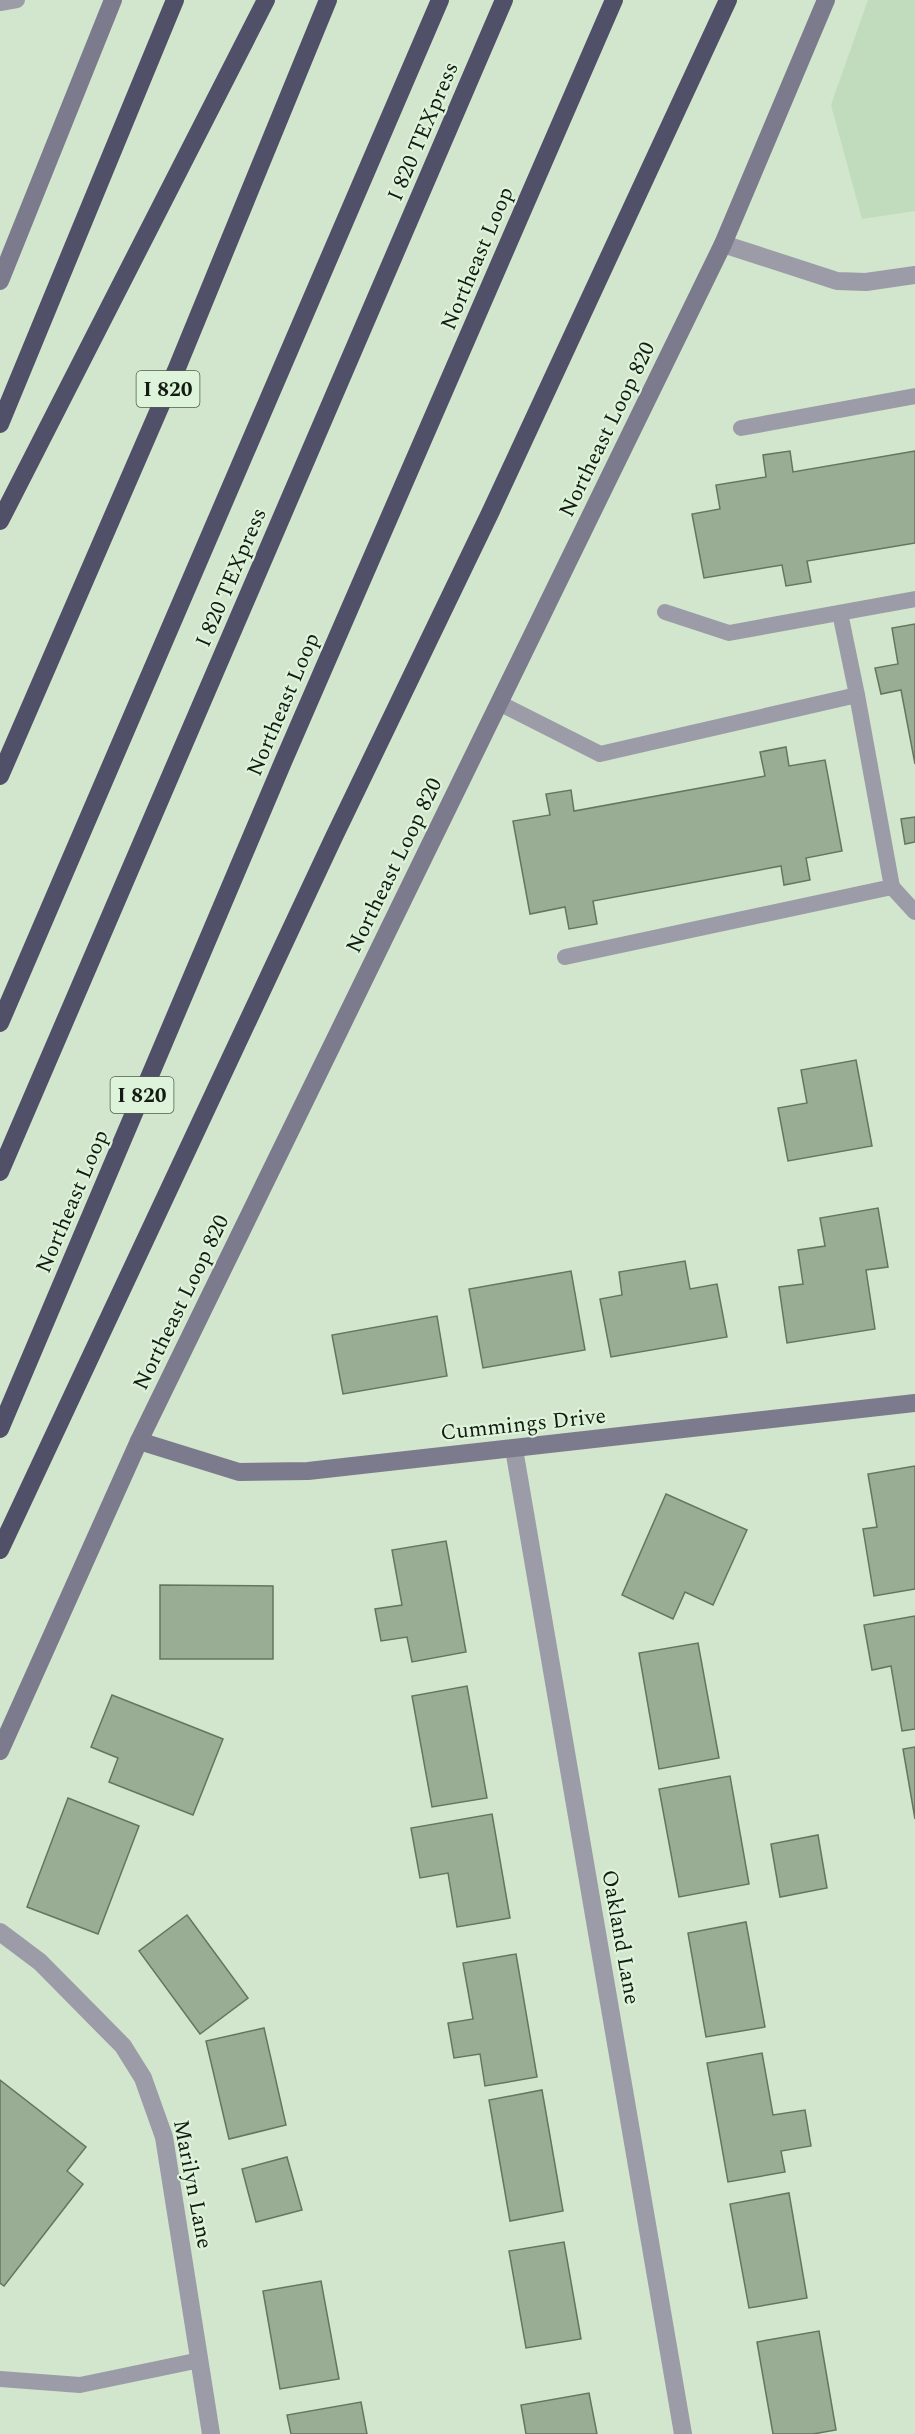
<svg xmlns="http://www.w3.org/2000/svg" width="915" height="2434" viewBox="0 0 915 2434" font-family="Spectral,serif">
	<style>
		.built { fill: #c1dcbd }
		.building { fill: #99ad95; stroke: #637660; stroke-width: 1.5 }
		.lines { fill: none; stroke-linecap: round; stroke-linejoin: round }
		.lane { stroke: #9b9ca8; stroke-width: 16 }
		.street { stroke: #9b9ca8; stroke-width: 18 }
		.secondary { stroke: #7b7b8d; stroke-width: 18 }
		.highway { stroke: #505069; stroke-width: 18 }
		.labels { text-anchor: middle; stroke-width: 4.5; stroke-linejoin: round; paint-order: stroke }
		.shield { fill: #def4da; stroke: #505c4e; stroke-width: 1.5 }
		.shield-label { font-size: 21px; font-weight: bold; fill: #131b12 }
		.street-label { font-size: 22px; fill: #131b12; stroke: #def4da }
	</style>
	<rect width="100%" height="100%" fill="#d1e6cd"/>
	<path class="built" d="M868 0H915V211L862 219 831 105Z"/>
	<g class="building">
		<path d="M790 451 793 472 915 451V543L807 561 811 582 786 586 782 565 704 578 692 514 720 509 716 485 766 477 763 455Z"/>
		<path d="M915 624V764L901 690 881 694 875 668 898 664 892 628Z"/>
		<path d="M786 747 789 766 825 760 842 851 806 858 810 880 784 885 781 866 593 901 597 924 569 929 565 907 530 914 513 821 550 815 546 794 571 790 574 811 765 776 760 752Z"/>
		<path d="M915 817V842L905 844 901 819Z"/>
		<path d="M856 1060 872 1146 788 1161 778 1108 807 1103 801 1070Z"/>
		<path d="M878 1208 888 1267 866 1270 875 1329 787 1343 779 1287 803 1284 798 1250 825 1246 820 1218Z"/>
		<path d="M685 1261 690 1289 717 1284 727 1337 611 1357 600 1299 622 1295 619 1272Z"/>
		<path d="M571 1271 585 1350 483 1368 469 1289Z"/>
		<path d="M437 1316 447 1376 343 1394 332 1335Z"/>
		<path d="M915 1466V1589L874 1596 863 1529 877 1527 868 1474Z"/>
		<path d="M666 1494 747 1530 713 1605 685 1592 673 1619 622 1595Z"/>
		<path d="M446 1541 466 1652 412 1662 407 1637 381 1641 375 1609 402 1605 392 1550Z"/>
		<path d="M160 1585 273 1586V1659H160Z"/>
		<path d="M915 1616V1729L902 1731 891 1666 872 1670 864 1625Z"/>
		<path d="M698 1643 719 1758 659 1769 639 1653Z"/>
		<path d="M467 1686 487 1798 432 1807 412 1696Z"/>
		<path d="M112 1695 223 1739 193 1815 109 1782 118 1758 91 1747Z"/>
		<path d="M915 1747V1819L903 1749Z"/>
		<path d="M730 1776 749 1884 679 1897 659 1789Z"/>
		<path d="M68 1798 139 1826 98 1934 27 1907Z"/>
		<path d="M492 1814 510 1918 457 1927 448 1873 420 1878 411 1828Z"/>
		<path d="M818 1835 827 1888 780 1897 771 1844Z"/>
		<path d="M187 1915 248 1998 200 2034 139 1951Z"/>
		<path d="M746 1922 765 2027 706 2037 688 1933Z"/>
		<path d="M516 1954 537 2077 485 2086 480 2054 454 2058 448 2023 473 2019 463 1963Z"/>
		<path d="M264 2028 286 2125 229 2139 206 2041Z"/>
		<path d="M762 2053 773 2115 805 2110 811 2146 781 2151 785 2172 728 2182 707 2063Z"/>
		<path d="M0 2080 86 2147 67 2171 83 2184 4 2286 0 2283Z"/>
		<path d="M542 2090 563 2211 510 2221 489 2100Z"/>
		<path d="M287 2157 302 2210 256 2222 242 2169Z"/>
		<path d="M789 2193 807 2298 749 2308 730 2204Z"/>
		<path d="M564 2242 581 2339 526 2348 509 2251Z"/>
		<path d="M321 2281 339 2379 280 2389 263 2291Z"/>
		<path d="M819 2331 836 2430 813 2434H773L757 2342Z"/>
		<path d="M589 2393 597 2434H526L521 2405Z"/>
		<path d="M361 2402 367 2434H291L287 2415Z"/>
	</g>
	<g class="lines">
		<g class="lane">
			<path d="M0 3 17 0"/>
			<path d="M741 428 915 396"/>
			<path d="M665 612 729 633 915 599"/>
			<path d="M840 613 857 695"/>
			<path d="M499 703 600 754 857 695 892 887 565 957"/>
			<path d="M892 887 915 912"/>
			<path d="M0 2379 80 2385 200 2360"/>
		</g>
		<g class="street">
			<path d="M723 244 837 281 866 282 915 275"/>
			<path d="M514 1449 683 2434"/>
			<path d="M0 1932 40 1962 123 2046 143 2078 164 2137 211 2434"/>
		</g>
		<g class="secondary">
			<path d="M0 281 113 0"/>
			<path d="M139 1441 239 1472 308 1471 915 1403"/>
			<path d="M0 1751 139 1441 723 244 826 0"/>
		</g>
		<g class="highway">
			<path d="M0 424 175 0"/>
			<path d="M0 521 266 0"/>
			<path d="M0 776 177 368 328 0"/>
			<path d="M0 1023 440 0"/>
			<path d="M0 1172 504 0"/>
			<path d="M0 1429 283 762 614 0"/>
			<path d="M0 1550 333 839 491 511 728 0"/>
		</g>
	</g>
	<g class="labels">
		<g class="shield">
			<rect x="136.5" y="371" width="63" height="36" rx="4.5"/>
			<rect x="110.5" y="1077" width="63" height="36" rx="4.5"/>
		</g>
		<g class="shield-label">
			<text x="168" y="396">I 820</text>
			<text x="142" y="1102">I 820</text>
		</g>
		<g class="street-label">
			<text transform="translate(422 131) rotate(-67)" y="8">I 820 TEXpress</text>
			<text transform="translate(476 258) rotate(-67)" y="8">Northeast Loop</text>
			<text transform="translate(606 429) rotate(-64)" y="8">Northeast Loop 820</text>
			<text transform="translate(230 577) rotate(-67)" y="8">I 820 TEXpress</text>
			<text transform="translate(282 704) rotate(-67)" y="8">Northeast Loop</text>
			<text transform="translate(393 865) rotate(-64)" y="8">Northeast Loop 820</text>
			<text transform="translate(71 1201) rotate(-67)" y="8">Northeast Loop</text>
			<text transform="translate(180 1302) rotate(-64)" y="8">Northeast Loop 820</text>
			<text transform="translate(523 1423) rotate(-6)" y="8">Cummings Drive</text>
			<text transform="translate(622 1937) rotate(80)" y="8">Oakland Lane</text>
			<text transform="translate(194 2184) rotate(79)" y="8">Marilyn Lane</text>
		</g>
	</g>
</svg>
